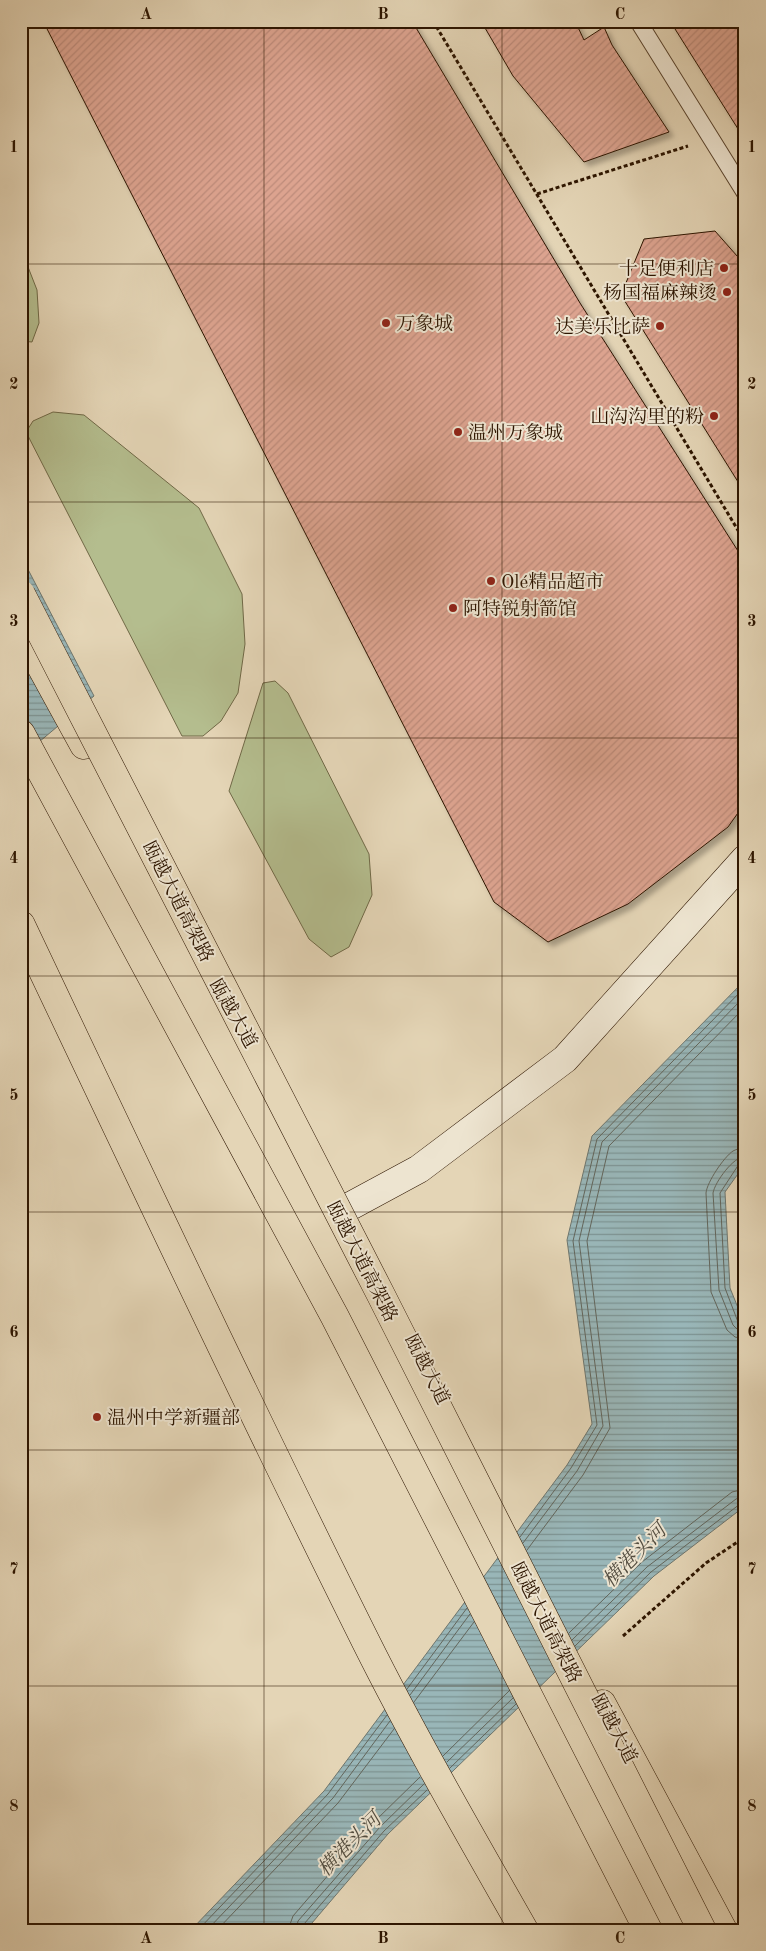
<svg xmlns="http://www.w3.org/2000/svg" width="766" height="1951" viewBox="0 0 766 1951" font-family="'Old Standard TT','Noto Serif SC',serif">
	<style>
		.green { fill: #b4bd8e; stroke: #706947 }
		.water { fill: url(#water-rules); stroke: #6e766e }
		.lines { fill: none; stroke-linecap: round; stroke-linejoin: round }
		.shore { stroke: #63665c; stroke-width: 1 }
		.building { fill: url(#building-hatch); stroke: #2d1500; filter: url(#shadow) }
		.lane-casing { stroke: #5b452e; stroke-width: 18 }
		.secondary-casing { stroke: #2d1500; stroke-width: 29 }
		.highway-casing { stroke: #2d1500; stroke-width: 29 }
		.path { stroke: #2d1500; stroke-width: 3; stroke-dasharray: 4 2.5; stroke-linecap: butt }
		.lane { stroke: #ede4d0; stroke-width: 16 }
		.secondary { stroke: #ede4d0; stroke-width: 28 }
		.highway { stroke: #e4d5b6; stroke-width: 28 }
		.highway-bridge-casing { stroke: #2d1500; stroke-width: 29; stroke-linecap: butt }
		.highway-bridge { stroke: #e4d5b6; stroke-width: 28 }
		.grid { fill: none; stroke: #2d1500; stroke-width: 1; stroke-opacity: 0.55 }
		.poi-dot { fill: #8f2418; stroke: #ede4d0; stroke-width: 2 }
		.labels { text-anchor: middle; stroke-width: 4; stroke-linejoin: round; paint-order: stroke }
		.poi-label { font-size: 19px; fill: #2d1500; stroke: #ede4d0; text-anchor: start }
		.street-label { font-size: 19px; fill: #2d1500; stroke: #ede4d0 }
		.water-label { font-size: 20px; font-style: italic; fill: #534d40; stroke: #ede4d0 }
		.neatline { fill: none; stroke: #2d1500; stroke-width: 2 }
		.grid-label { font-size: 16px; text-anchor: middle; font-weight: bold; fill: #2d1500 }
	</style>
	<defs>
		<pattern id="water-rules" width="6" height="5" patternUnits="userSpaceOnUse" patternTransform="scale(1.25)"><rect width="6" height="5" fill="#99b6b8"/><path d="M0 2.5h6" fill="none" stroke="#7d9393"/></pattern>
		<pattern id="building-hatch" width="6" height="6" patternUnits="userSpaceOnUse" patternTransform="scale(1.25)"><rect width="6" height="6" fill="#dca38f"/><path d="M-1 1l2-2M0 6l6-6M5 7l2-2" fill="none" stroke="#bd8b7a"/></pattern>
		<filter id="shadow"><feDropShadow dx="4.5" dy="4.5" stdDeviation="2.5" flood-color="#0004"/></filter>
	</defs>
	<rect width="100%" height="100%" fill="#e4d5b6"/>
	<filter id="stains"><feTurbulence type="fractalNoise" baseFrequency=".004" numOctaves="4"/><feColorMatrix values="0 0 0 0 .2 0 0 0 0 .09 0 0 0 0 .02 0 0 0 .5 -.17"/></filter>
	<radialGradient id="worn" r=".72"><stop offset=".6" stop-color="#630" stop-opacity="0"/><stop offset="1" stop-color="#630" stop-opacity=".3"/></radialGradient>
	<g class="green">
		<path d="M21 249 37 290 39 323 32 342 21 341Z"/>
		<path d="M53 412 84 415 199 508 242 594 245 644 238 693 221 721 203 736H182L26 432 33 421Z"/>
		<path d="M275 681 288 693 369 854 372 895 349 947 331 957 309 939 229 791 263 683Z"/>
	</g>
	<g class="water">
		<path d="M21 556 94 696 21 757Z"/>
		<path d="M745 980V1164L725 1192 730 1288 745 1325V1506L654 1576 388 1834 306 1930H191L324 1791 567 1465 592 1424 567 1240 592 1136Z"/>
	</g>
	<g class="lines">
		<g class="shore">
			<path d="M745 1148C740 1148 737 1149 733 1151 724 1157 707 1182 706 1193L711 1292 727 1330 735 1337 745 1339"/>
			<path d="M745 1156C733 1157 715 1182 713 1193L719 1290 733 1325 738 1330 745 1331"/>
			<path d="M745 1162 739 1164 720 1193 725 1288 738 1322 745 1325"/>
			<path d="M520 1537 571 1468 597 1425 573 1241 597 1139 745 987"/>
			<path d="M523 1543 577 1471 603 1426 579 1241 602 1142 745 996"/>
			<path d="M527 1550 583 1475 610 1428 587 1241 609 1146 745 1007"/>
			<path d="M569 1633 642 1562 732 1492 745 1489"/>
			<path d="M572 1640 647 1567 736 1499 745 1496"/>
			<path d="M575 1646 651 1572 740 1504 745 1503"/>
			<path d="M407 1689 467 1608"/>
			<path d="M410 1695 470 1614"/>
			<path d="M414 1702 474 1622"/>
			<path d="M443 1756 509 1691"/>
			<path d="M447 1762 513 1698"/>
			<path d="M450 1768 516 1704"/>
			<path d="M198 1930 328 1794 387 1715"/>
			<path d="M207 1930 333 1798 390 1721"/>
			<path d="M217 1930 338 1803 394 1729"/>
			<path d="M288 1930 293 1916 374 1822 420 1777"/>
			<path d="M296 1930 298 1921 380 1827 424 1784"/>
			<path d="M302 1930 304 1924 384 1831 427 1790"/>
		</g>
	</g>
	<g class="building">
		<path d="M43 21H412L580 303 745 562V803L728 827 628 904 548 942 494 902Z"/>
		<path d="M481 21H575L584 40 604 27 612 45 669 132 584 162 513 76Z"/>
		<path d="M670 21H745V140Z"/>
		<path d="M715 231 745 265V493L621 295 644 239Z"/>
	</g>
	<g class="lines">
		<g class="lane-casing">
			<path id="lane" d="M638 21 745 193"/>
		</g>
		<g class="secondary-casing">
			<path id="secondary" d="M345 1209 419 1169 565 1059 745 859"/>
		</g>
		<g class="highway-casing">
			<g id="highway">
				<path d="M21 630 84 745"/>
				<path d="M21 734 335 1317 648 1930"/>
				<path d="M21 925C135 1165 248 1405 366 1642 415 1740 470 1835 524 1930"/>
				<path d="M602 1704 723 1930"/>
			</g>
		</g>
		<g class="path">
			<path d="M433 21 745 542"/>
			<path d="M537 194 688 146"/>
			<path d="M623 1636 706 1563 745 1537"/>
		</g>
		<use href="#lane" class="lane"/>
		<use href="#secondary" class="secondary"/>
		<use href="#highway" class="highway"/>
		<g class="highway-bridge-casing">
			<path id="highway-bridge" d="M21 594 381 1295 702 1930"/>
		</g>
		<use href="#highway-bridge" class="highway-bridge"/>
	</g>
	<path class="grid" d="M264 21V1930M502 21V1930M21 264H745M21 502H745M21 738H745M21 976H745M21 1212H745M21 1450H745M21 1686H745"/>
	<g class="poi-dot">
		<circle cx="724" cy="268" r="5"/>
		<circle cx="727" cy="292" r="5"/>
		<circle cx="386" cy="323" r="5"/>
		<circle cx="660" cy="326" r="5"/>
		<circle cx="714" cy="416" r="5"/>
		<circle cx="458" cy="432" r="5"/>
		<circle cx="491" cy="581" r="5"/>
		<circle cx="453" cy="608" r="5"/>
		<circle cx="97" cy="1417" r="5"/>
	</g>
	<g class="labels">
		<g class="poi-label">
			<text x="714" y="275" text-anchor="end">十足便利店</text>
			<text x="717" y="299" text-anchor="end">杨国福麻辣烫</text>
			<text x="396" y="330">万象城</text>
			<text x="650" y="333" text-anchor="end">达美乐比萨</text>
			<text x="704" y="423" text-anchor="end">山沟沟里的粉</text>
			<text x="468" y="439">温州万象城</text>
			<text x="501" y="588">Olé精品超市</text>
			<text x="463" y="615">阿特锐射箭馆</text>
			<text x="107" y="1424">温州中学新疆部</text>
		</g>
		<g class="street-label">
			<text transform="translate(179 901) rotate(63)" y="7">瓯越大道高架路</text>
			<text transform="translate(234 1013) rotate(60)" y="7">瓯越大道</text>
			<text transform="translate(363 1261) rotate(63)" y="7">瓯越大道高架路</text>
			<text transform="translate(428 1369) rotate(63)" y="7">瓯越大道</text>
			<text transform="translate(547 1622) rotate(63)" y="7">瓯越大道高架路</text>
			<text transform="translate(615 1728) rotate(62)" y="7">瓯越大道</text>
		</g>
		<g class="water-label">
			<text transform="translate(634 1555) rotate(-45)" y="7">横港头河</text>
			<text transform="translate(349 1844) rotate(-45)" y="7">横港头河</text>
		</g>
	</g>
	<rect width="766" height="1951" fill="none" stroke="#e4d5b6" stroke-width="55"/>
	<rect x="28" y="28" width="710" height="1896" class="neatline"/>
	<g class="grid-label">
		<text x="146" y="19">A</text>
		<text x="383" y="19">B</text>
		<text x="620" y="19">C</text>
		<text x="14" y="152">1</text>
		<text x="752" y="152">1</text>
		<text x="14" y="389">2</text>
		<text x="752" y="389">2</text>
		<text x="14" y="626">3</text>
		<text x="752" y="626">3</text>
		<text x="14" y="863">4</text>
		<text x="752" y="863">4</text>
		<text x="14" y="1100">5</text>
		<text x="752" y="1100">5</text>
		<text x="14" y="1337">6</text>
		<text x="752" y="1337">6</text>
		<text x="14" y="1574">7</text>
		<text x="752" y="1574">7</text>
		<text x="14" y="1811">8</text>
		<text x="752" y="1811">8</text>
		<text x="146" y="1943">A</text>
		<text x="383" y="1943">B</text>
		<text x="620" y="1943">C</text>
	</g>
	<rect width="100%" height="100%" filter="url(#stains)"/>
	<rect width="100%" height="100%" fill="url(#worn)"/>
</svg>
